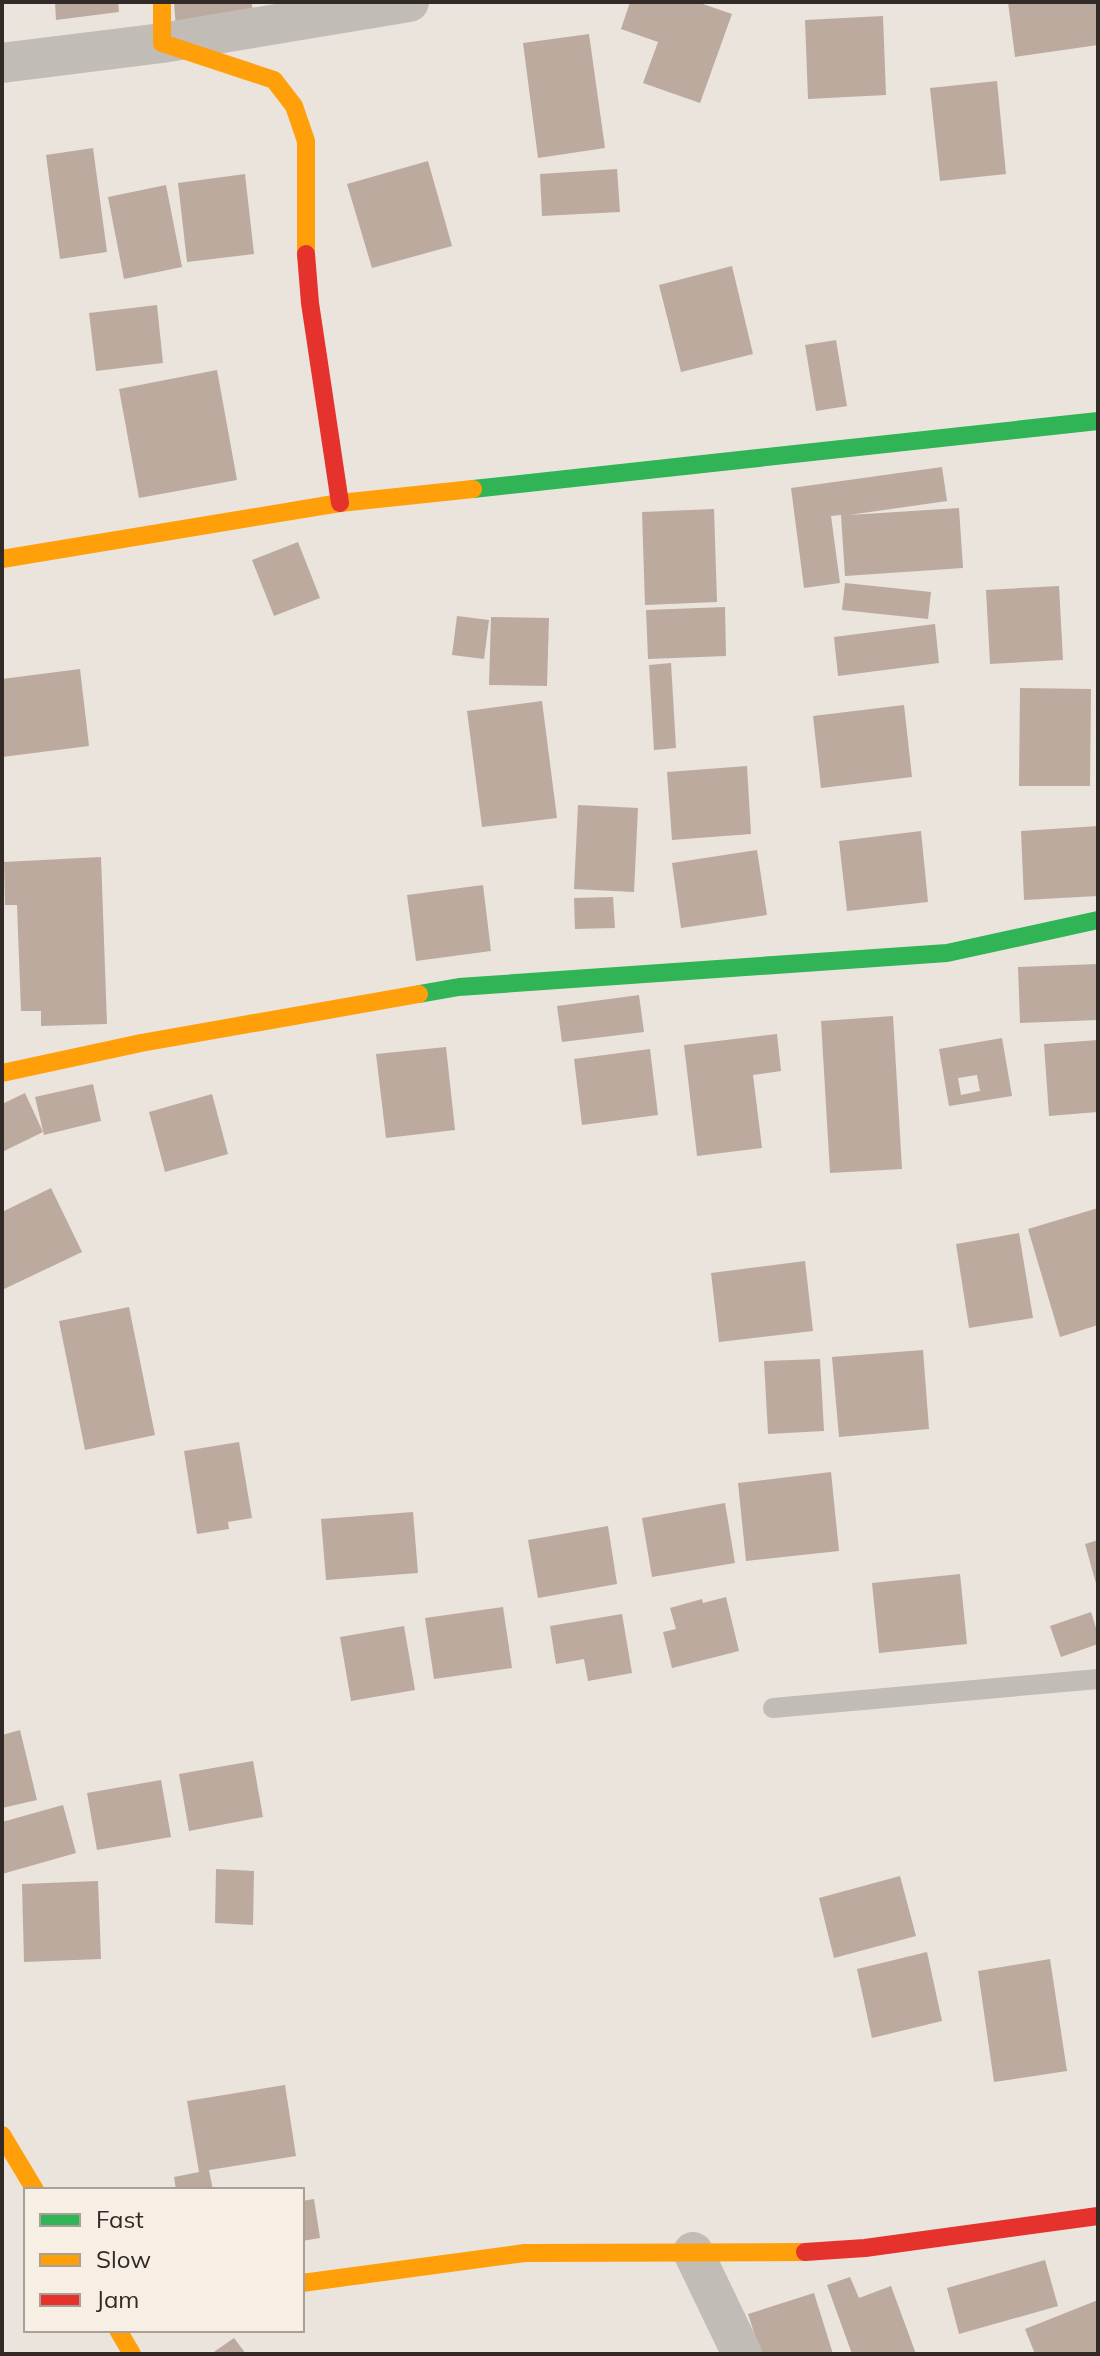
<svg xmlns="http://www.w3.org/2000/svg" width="1100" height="2356" viewBox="0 0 1100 2356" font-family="Mulish,sans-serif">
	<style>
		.building { fill: #bcaa9f; fill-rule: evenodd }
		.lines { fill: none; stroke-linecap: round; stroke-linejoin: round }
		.lane { stroke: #c2bcb6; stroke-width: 20 }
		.street { stroke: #c2bcb6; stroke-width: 40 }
		.fast { stroke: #30b455; stroke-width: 18 }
		.slow { stroke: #ff9f0a; stroke-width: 18 }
		.jam { stroke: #e5322d; stroke-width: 18 }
	</style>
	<rect width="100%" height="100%" fill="#eae4dd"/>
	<g class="building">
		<path d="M55 2H118L119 12 56 20Z"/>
		<path d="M174 2H252L253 25 176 29Z"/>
		<path d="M630 2H697L732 14 700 103 643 83 658 42 621 29Z"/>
		<path d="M1008 2H1098V45L1015 57Z"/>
		<path d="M883 16 886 95 808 99 805 20Z"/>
		<path d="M589 34 605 148 538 158 523 43Z"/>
		<path d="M997 81 1006 174 940 181 930 88Z"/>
		<path d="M93 148 107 252 60 259 46 155Z"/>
		<path d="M428 161 452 246 372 268 347 184Z"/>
		<path d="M617 169 620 212 542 216 540 174Z"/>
		<path d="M245 174 254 254 187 262 178 183Z"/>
		<path d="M166 185 182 267 124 279 108 197Z"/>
		<path d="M732 266 753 354 681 372 659 285Z"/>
		<path d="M157 305 163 363 96 371 89 313Z"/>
		<path d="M836 340 847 406 816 411 805 345Z"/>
		<path d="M217 370 237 480 139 498 119 389Z"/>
		<path d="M942 467 947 501 849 515 959 508 963 568 845 576 841 515 831 516 840 583 804 588 791 488Z"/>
		<path d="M714 509 717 602 645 605 642 512Z"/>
		<path d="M298 542 320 598 274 616 252 560Z"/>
		<path d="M845 583 931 592 928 619 842 610Z"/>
		<path d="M1059 586 1063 660 990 664 986 590Z"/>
		<path d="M725 607 726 656 648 659 646 610Z"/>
		<path d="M457 616 489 620 484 659 452 655Z"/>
		<path d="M491 617 549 618 547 686 489 685Z"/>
		<path d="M935 624 939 663 838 676 834 637Z"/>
		<path d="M671 663 676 748 654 750 649 665Z"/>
		<path d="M80 669 89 746 2 757V679Z"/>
		<path d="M1020 688 1091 689 1090 786H1019Z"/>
		<path d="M542 701 557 818 482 827 467 711Z"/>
		<path d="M904 705 912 777 821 788 813 716Z"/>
		<path d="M747 766 751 834 672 840 667 772Z"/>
		<path d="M578 805 638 808 634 892 574 889Z"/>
		<path d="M1098 826V896L1024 900 1021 831Z"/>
		<path d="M921 831 928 902 847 911 839 841Z"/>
		<path d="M757 850 767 915 681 928 672 863Z"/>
		<path d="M101 857 107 1024 41 1026V1011H21L17 905H5L4 862Z"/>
		<path d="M483 885 491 951 416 961 407 895Z"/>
		<path d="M613 897 615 928 575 929 574 898Z"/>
		<path d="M1098 964V1020L1020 1023 1018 967Z"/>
		<path d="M639 995 644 1032 562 1042 557 1006Z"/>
		<path d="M893 1016 902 1169 830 1173 821 1021Z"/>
		<path d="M777 1034 781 1071 753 1075 762 1148 697 1156 684 1045Z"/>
		<path d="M1002 1038 1012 1096 949 1106 939 1049ZM977 1075 980 1091 961 1095 958 1078Z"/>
		<path d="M1098 1040V1112L1049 1116 1044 1044Z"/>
		<path d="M446 1047 455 1130 386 1138 376 1054Z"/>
		<path d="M650 1049 658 1115 582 1125 574 1059Z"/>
		<path d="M93 1084 101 1121 44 1135 35 1097Z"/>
		<path d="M25 1093 43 1132 2 1152V1104Z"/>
		<path d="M212 1094 228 1154 165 1172 149 1112Z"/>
		<path d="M51 1188 82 1252 2 1290V1212Z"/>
		<path d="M1098 1208V1325L1060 1337 1028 1229Z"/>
		<path d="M1019 1233 1033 1318 969 1328 956 1244Z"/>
		<path d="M805 1261 813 1331 719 1342 711 1273Z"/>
		<path d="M129 1307 155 1435 85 1450 59 1321Z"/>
		<path d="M923 1350 929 1429 839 1437 832 1357Z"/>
		<path d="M820 1359 824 1431 768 1434 764 1361Z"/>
		<path d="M239 1442 252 1518 228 1522 229 1529 197 1534 184 1451Z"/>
		<path d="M831 1472 839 1551 746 1561 738 1483Z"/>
		<path d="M725 1503 735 1563 652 1577 642 1518Z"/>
		<path d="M413 1512 418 1573 326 1580 321 1519Z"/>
		<path d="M608 1526 617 1584 538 1598 528 1540Z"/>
		<path d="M1098 1540V1586L1097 1587 1085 1544Z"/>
		<path d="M960 1574 967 1644 879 1653 872 1583Z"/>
		<path d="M726 1597 739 1651 672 1668 663 1632 676 1629 670 1608 702 1599 703 1603Z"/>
		<path d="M503 1607 512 1668 434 1679 425 1618Z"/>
		<path d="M1091 1612 1098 1634V1644L1061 1657 1050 1626Z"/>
		<path d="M622 1614 632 1673 588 1681 584 1659 556 1664 550 1626Z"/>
		<path d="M404 1626 415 1690 351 1701 340 1637Z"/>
		<path d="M20 1730 37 1800 2 1808V1735Z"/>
		<path d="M253 1761 263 1817 189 1831 179 1774Z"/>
		<path d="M161 1780 171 1837 97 1850 87 1793Z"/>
		<path d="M63 1805 76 1853 2 1874V1822Z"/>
		<path d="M216 1869 254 1871 253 1925 215 1923Z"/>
		<path d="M900 1876 916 1936 834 1958 819 1898Z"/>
		<path d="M98 1881 101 1959 24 1962 22 1884Z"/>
		<path d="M927 1952 942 2021 872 2038 857 1969Z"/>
		<path d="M1050 1959 1067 2071 994 2082 978 1971Z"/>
		<path d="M285 2085 296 2156 209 2170 213 2190H176L174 2177 199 2172 187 2101Z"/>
		<path d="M314 2199 320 2238 302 2241V2201Z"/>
		<path d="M1045 2260 1058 2306 959 2334 947 2288Z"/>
		<path d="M850 2277 859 2298 891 2286 916 2354H852L827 2285Z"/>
		<path d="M814 2293 833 2354H761L748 2314Z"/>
		<path d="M1098 2300V2354H1035L1025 2329Z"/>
		<path d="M234 2338 246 2354H211Z"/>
	</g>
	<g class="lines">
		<path class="lane" d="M773 1708 1098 1679"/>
		<g class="street">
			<path d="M2 63 162 43 409 2"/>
			<path d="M693 2252 742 2354"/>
		</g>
		<g class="fast">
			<path d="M473 489 1098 421"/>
			<path d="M419 994 459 987 947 953 1098 920"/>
		</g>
		<g class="slow">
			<path d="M162 2V43L274 80 294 106 306 141V254"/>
			<path d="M2 559 340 503 473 489"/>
			<path d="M2 1073 141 1043 419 994"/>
			<path d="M2 2135 35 2190"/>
			<path d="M302 2283 525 2253 805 2252"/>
			<path d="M118 2330 132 2354"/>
		</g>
		<g class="jam">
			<path d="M306 254 310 303 340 503"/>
			<path d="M805 2252 865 2248 1098 2216"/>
		</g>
	</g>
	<rect width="1100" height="2356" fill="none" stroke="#322a26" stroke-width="8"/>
	<rect x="24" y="2188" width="280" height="144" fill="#f7efe3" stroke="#a8a097" stroke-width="2"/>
	<rect x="40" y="2214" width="40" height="12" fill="#30b455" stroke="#a8a097" stroke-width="2"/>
	<text x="96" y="2228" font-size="24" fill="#322a26">Fast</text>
	<rect x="40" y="2254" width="40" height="12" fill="#ff9f0a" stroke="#a8a097" stroke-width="2"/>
	<text x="96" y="2268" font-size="24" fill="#322a26">Slow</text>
	<rect x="40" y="2294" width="40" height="12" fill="#e5322d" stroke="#a8a097" stroke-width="2"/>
	<text x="96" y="2308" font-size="24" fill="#322a26">Jam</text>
</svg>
